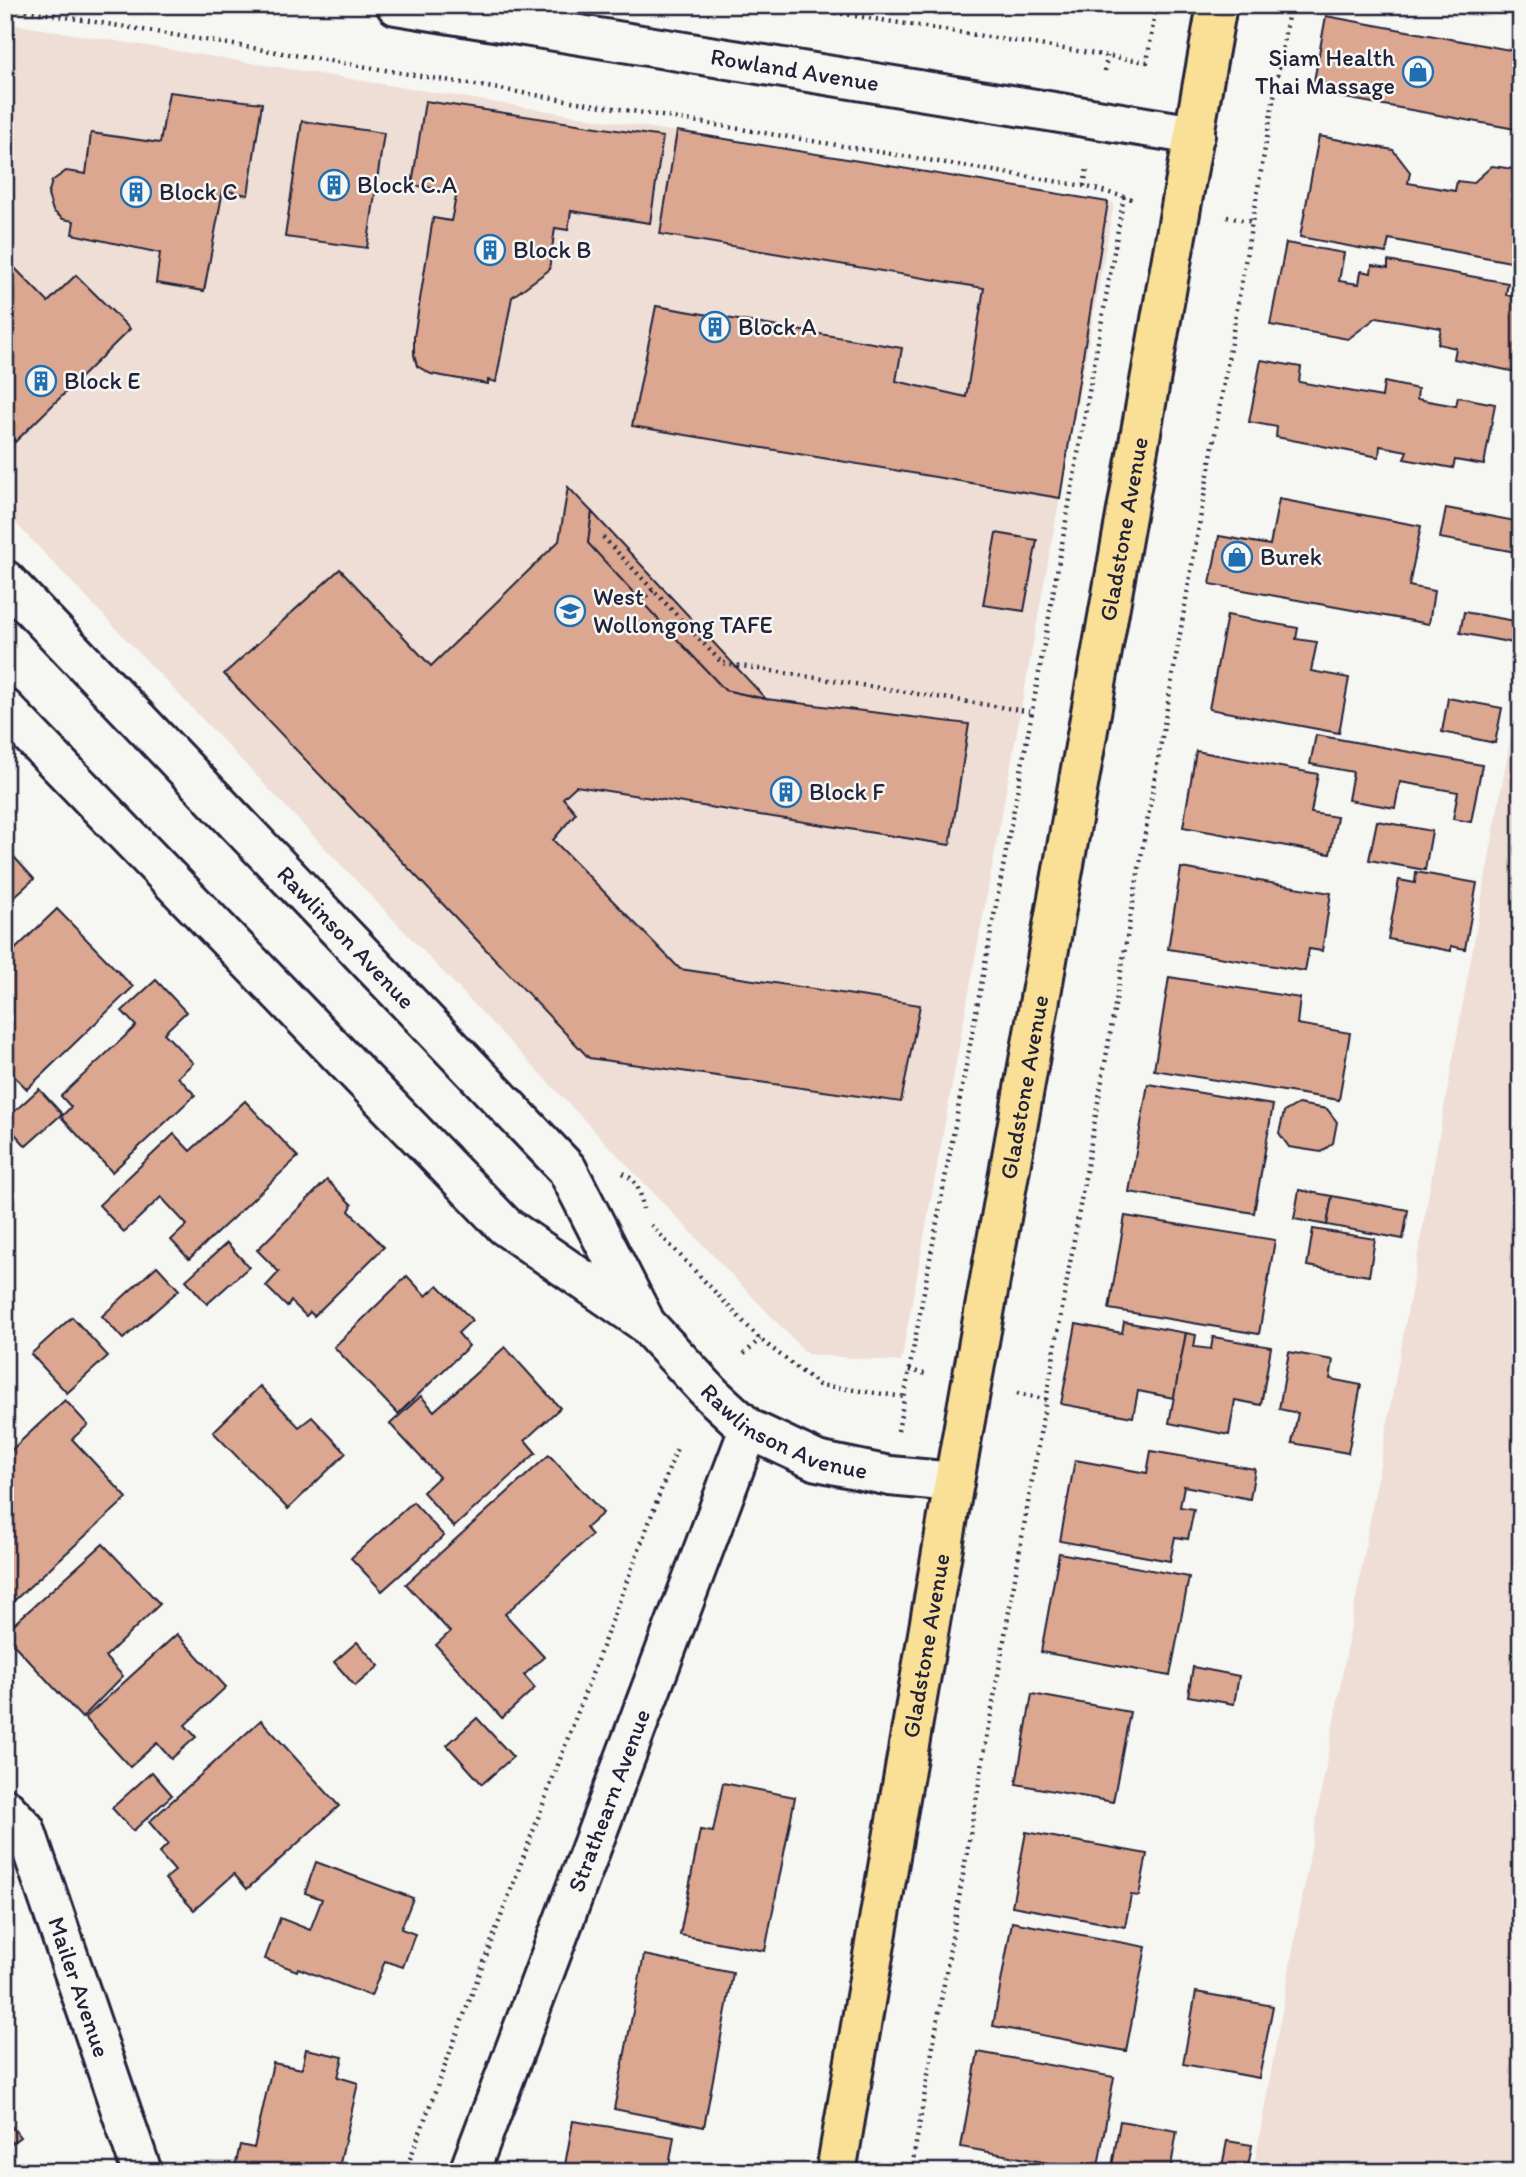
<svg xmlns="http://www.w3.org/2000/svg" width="1526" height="2177" viewBox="0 0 1526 2177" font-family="Itim,sans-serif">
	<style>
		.built { fill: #eeded5 }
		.building { fill: #dba790; stroke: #22223b; stroke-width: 2 }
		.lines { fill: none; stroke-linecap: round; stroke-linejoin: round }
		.minor-casing { stroke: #22223b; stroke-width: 44 }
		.major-casing { stroke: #22223b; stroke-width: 44 }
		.path { stroke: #22223b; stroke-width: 4.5; stroke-dasharray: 2 5; stroke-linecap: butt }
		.minor { stroke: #f6f6f2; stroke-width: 38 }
		.major { stroke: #fadf96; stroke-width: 38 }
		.labels { text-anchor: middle; stroke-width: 5; stroke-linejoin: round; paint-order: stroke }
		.poi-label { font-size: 24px; fill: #22223b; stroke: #f6f6f2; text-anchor: start }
		.street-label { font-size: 24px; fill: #22223b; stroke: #f6f6f2 }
	</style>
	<rect width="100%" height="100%" fill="#f6f6f2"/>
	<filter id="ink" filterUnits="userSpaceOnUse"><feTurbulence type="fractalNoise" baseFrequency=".0143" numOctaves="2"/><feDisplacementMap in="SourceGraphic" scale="14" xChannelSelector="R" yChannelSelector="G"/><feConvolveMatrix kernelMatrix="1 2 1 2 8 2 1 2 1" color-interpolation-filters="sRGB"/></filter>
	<g filter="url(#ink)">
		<g class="built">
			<path d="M5 23 1114 203 901 1362 807 1354 5 512Z"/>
			<path d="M1521 680V2172H1253Z"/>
		</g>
		<g class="building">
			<path d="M1326 16 1521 52V130L1312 92Z"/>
			<path d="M169 92 262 103 248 195 223 190 204 291 156 283 160 253 72 234 74 221 63 219 53 211 48 195 52 181 66 171 86 174 91 133 160 143Z"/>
			<path d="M425 101 663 137 650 223 571 211 568 230 555 228 549 270 512 297 496 382 488 380V384L431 374 417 366 414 355V337L433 218 451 221 457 192 412 185Z"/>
			<path d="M302 121 384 133 367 248 285 237Z"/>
			<path d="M677 131 1108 202 1060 498 632 426 656 306 902 348 896 381 966 397 984 288 660 234Z"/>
			<path d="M1319 136 1393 150 1410 172 1408 183 1455 191 1457 181 1473 183 1492 166 1514 169 1515 163 1521 164V264L1389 239 1386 253 1300 237Z"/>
			<path d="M1286 243 1344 253 1339 281 1359 284 1361 271 1371 273 1372 265 1388 268V261L1508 283 1506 295 1521 298V357L1516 372 1454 359 1456 348 1438 344 1441 328 1377 317 1348 339 1270 325Z"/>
			<path d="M5 258 48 302 76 275 130 329 15 442 5 432Z"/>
			<path d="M1261 360 1301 367 1299 382 1382 397 1384 382 1418 389 1417 399 1456 406 1458 397 1495 404 1484 465 1455 460 1453 468 1404 459 1407 451 1380 446 1379 457 1276 437 1277 427 1249 422Z"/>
			<path d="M568 487 592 512 588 543 725 690 766 699 969 724 950 845 576 786 563 798 576 813 553 840 680 969 920 1005 901 1102 589 1058 224 674 340 569 431 666 559 541Z"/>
			<path d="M1279 499 1421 526 1409 586 1434 591 1429 624 1210 584 1219 536 1270 545Z"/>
			<path d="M1446 508 1521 522V553L1440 538Z"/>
			<path d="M592 512 766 699 725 690 641 601 588 543Z"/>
			<path d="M996 533 1037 540 1024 611 983 605Z"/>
			<path d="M1464 612 1521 622 1519 644 1460 633Z"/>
			<path d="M1227 615 1298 628 1296 639 1317 642 1311 671 1349 678 1339 733 1209 709Z"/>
			<path d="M1448 698 1502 708 1495 743 1442 732Z"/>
			<path d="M1316 735 1482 765 1471 822 1453 819 1458 792 1400 782 1395 808 1348 800 1353 772 1310 764Z"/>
			<path d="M1196 751 1318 774 1311 813 1337 817 1330 854 1183 827Z"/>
			<path d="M1377 821 1432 831 1425 870 1369 860Z"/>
			<path d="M5 847 34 879 5 905Z"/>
			<path d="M1181 868 1331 893 1322 951 1309 949 1305 971 1168 949Z"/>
			<path d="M1416 872 1477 883 1465 949 1451 946V951L1388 939 1399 880 1415 883Z"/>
			<path d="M57 909 133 987 27 1089 5 1067V959Z"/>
			<path d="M1169 977 1300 998 1297 1024 1350 1033 1339 1100 1154 1070Z"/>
			<path d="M156 980 186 1012 164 1033 193 1063 178 1077 195 1095 112 1172 61 1117 71 1107 61 1096 136 1026 122 1011Z"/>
			<path d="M1148 1084 1273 1105 1254 1213 1129 1192Z"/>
			<path d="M39 1089 62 1114 26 1146 5 1123V1120Z"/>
			<path d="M245 1101 298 1157 189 1259 171 1240 187 1225 161 1197 124 1232 99 1205 174 1134 190 1151Z"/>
			<path d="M1298 1104 1327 1109 1337 1122 1333 1143 1321 1152 1289 1147 1279 1133 1284 1112Z"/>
			<path d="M327 1180 352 1205 349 1211 384 1247 314 1316 310 1312 306 1316 291 1301 287 1307 266 1286 279 1272 257 1250Z"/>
			<path d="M1299 1190 1332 1196 1327 1225 1294 1219Z"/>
			<path d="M1332 1196 1408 1210 1403 1239 1327 1225Z"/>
			<path d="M1125 1216 1275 1240 1259 1334 1109 1309Z"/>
			<path d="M1313 1229 1375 1239 1369 1276 1307 1266Z"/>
			<path d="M227 1243 249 1267 207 1304 186 1280Z"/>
			<path d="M157 1266 179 1290 123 1339 102 1316Z"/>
			<path d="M407 1276 426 1296 438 1285 472 1320 458 1333 469 1346 398 1414 334 1347Z"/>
			<path d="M5 1312 14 1321 5 1329Z"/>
			<path d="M72 1317 108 1356 67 1393 31 1354Z"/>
			<path d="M1124 1322 1186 1333 1174 1398 1138 1391 1133 1417 1061 1404 1076 1324 1122 1333Z"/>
			<path d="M1186 1333 1196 1335 1194 1347 1211 1349 1213 1337 1271 1347 1261 1405 1235 1400 1229 1435 1169 1423Z"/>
			<path d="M505 1347 560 1408 525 1440 536 1453 454 1527 423 1492 439 1477 390 1424 421 1396 434 1411Z"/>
			<path d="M1289 1352 1333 1360 1330 1379 1361 1385 1348 1453 1292 1443 1298 1413 1279 1409Z"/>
			<path d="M260 1386 299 1427 312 1417 346 1453 288 1509 213 1432Z"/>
			<path d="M65 1400 88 1425 72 1439 127 1498 7 1607 5 1605V1456Z"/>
			<path d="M1151 1451 1255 1469 1250 1499 1184 1486 1180 1507 1194 1509 1188 1539 1175 1537 1170 1561 1060 1541 1075 1460 1147 1473Z"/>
			<path d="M549 1455 603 1513 586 1528 592 1535 505 1614 544 1657 524 1675 535 1688 502 1718 436 1645 450 1632 406 1584Z"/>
			<path d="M413 1502 444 1536 382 1591 351 1558Z"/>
			<path d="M103 1544 160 1604 105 1657 123 1676 82 1718 5 1635V1632Z"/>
			<path d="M1059 1553 1189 1577 1170 1676 1041 1652Z"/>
			<path d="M177 1634 226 1687 185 1725 196 1737 171 1759 157 1743 130 1767 85 1718Z"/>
			<path d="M357 1642 379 1666 355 1686 334 1662Z"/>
			<path d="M1193 1667 1239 1676 1234 1704 1188 1696Z"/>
			<path d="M1032 1694 1130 1712 1113 1802 1016 1784Z"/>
			<path d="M477 1718 513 1757 482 1784 447 1745Z"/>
			<path d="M261 1720 339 1806 247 1889 234 1874 194 1910 165 1879 175 1871 159 1853 168 1844 149 1822Z"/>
			<path d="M152 1772 172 1795 133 1831 112 1808Z"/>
			<path d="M723 1783 795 1797 765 1951 680 1935 700 1830 713 1832Z"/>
			<path d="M1026 1832 1147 1854 1139 1896 1131 1895 1125 1927 1012 1906Z"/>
			<path d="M316 1862 413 1898 401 1929 415 1934 403 1967 385 1961 371 1996 298 1968 297 1971 265 1959 280 1918 310 1930 322 1899 305 1893Z"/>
			<path d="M1012 1922 1146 1947 1126 2051 993 2026Z"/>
			<path d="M644 1955 733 1973 704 2127 614 2109Z"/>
			<path d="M1196 1992 1273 2006 1259 2078 1183 2064Z"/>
			<path d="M306 2049 343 2057 338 2077 358 2083 338 2172H234L240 2145 254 2148 273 2063 302 2069Z"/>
			<path d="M978 2052 1114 2077 1097 2172 961 2147Z"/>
			<path d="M5 2118 20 2137 5 2148Z"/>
			<path d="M573 2121 674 2137 668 2172H558L560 2165H565Z"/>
			<path d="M1120 2121 1177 2131 1170 2172H1111Z"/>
			<path d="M1227 2141 1252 2145 1247 2172H1221Z"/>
		</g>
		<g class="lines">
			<g class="minor-casing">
				<g id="minor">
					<path id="s1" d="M396 5 1195 135"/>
					<path id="s2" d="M5 580 567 1169 643 1318"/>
					<path id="s3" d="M5 709 505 1226 644 1322 712 1395 749 1429 817 1461 890 1476 954 1482"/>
					<path id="s4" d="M5 1808 25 1829 142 2172"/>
					<path id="s5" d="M469 2172 749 1429"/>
				</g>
			</g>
			<g class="major-casing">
				<g id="major">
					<path id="s6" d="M836 2172 954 1482 1217 5"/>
				</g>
			</g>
			<g class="path">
				<path d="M786 5 1147 62 1156 5"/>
				<path d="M5 7 1084 186 1136 200"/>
				<path d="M1105 71 1107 56"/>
				<path d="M1084 186 1087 169"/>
				<path d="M1227 217 1253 222"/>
				<path d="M603 537 722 663 1032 712"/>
				<path d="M641 601 653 590"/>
				<path d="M623 1173C638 1181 641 1193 643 1209"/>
				<path d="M651 1225 760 1339 819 1385 904 1397"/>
				<path d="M744 1354 760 1339"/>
				<path d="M909 1370 926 1374"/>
				<path d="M1017 1393 1047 1400"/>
				<path d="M898 1431 1032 712 1124 196"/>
				<path d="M405 2172 678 1445"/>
				<path d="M911 2172 1290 5"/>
			</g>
			<use href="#minor" class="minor"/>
			<use href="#major" class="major"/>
		</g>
	</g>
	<defs>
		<g id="shop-ring" transform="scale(1.575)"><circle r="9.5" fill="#f6f6f2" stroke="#1f6fb2" stroke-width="1.5"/><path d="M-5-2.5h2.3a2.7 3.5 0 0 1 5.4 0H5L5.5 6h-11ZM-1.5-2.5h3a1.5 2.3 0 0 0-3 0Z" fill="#1f6fb2"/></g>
		<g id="building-ring" transform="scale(1.575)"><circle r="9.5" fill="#f6f6f2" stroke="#1f6fb2" stroke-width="1.5"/><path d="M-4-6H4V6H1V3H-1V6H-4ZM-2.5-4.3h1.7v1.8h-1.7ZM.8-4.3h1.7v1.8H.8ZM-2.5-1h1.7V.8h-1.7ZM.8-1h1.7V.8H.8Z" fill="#1f6fb2"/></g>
		<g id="university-ring" transform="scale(1.575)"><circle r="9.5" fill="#f6f6f2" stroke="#1f6fb2" stroke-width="1.5"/><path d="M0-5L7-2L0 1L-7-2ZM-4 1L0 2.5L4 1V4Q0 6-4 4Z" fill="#1f6fb2"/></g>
	</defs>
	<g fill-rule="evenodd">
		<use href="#shop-ring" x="1418" y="72"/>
		<use href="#building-ring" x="334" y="185"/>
		<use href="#building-ring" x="136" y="192"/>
		<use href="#building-ring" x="490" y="250"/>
		<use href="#building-ring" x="715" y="327"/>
		<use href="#building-ring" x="41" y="381"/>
		<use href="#shop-ring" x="1237" y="557"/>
		<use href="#university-ring" x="570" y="611"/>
		<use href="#building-ring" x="786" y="792"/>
	</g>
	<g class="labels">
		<g class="poi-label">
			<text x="1395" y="66" text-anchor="end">Siam Health<tspan x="1395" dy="28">Thai Massage</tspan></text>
			<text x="357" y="193">Block C.A</text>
			<text x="159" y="200">Block C</text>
			<text x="513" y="258">Block B</text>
			<text x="738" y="335">Block A</text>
			<text x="64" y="389">Block E</text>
			<text x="1260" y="565">Burek</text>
			<text x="593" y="605">West<tspan x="593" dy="28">Wollongong TAFE</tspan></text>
			<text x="809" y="800">Block F</text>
		</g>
		<g class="street-label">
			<text dy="8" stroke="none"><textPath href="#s1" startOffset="404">Rowland Avenue</textPath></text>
			<text dy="8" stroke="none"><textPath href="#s6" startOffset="1668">Gladstone Avenue</textPath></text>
			<text dy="8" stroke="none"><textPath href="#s2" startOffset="494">Rawlinson Avenue</textPath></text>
			<text dy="8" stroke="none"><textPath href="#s6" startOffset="1101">Gladstone Avenue</textPath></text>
			<text dy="8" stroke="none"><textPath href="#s3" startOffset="1071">Rawlinson Avenue</textPath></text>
			<text dy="8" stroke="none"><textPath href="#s6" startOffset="534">Gladstone Avenue</textPath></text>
			<text dy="8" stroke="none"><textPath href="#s5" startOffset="397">Strathearn Avenue</textPath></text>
			<text dy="8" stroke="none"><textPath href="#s4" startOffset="196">Mailer Avenue</textPath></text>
		</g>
	</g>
	<rect width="1526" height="2177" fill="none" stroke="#f6f6f2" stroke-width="28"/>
	<rect x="14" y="14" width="1498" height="2149" fill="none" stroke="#22223b" stroke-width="2.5" filter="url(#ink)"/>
</svg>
